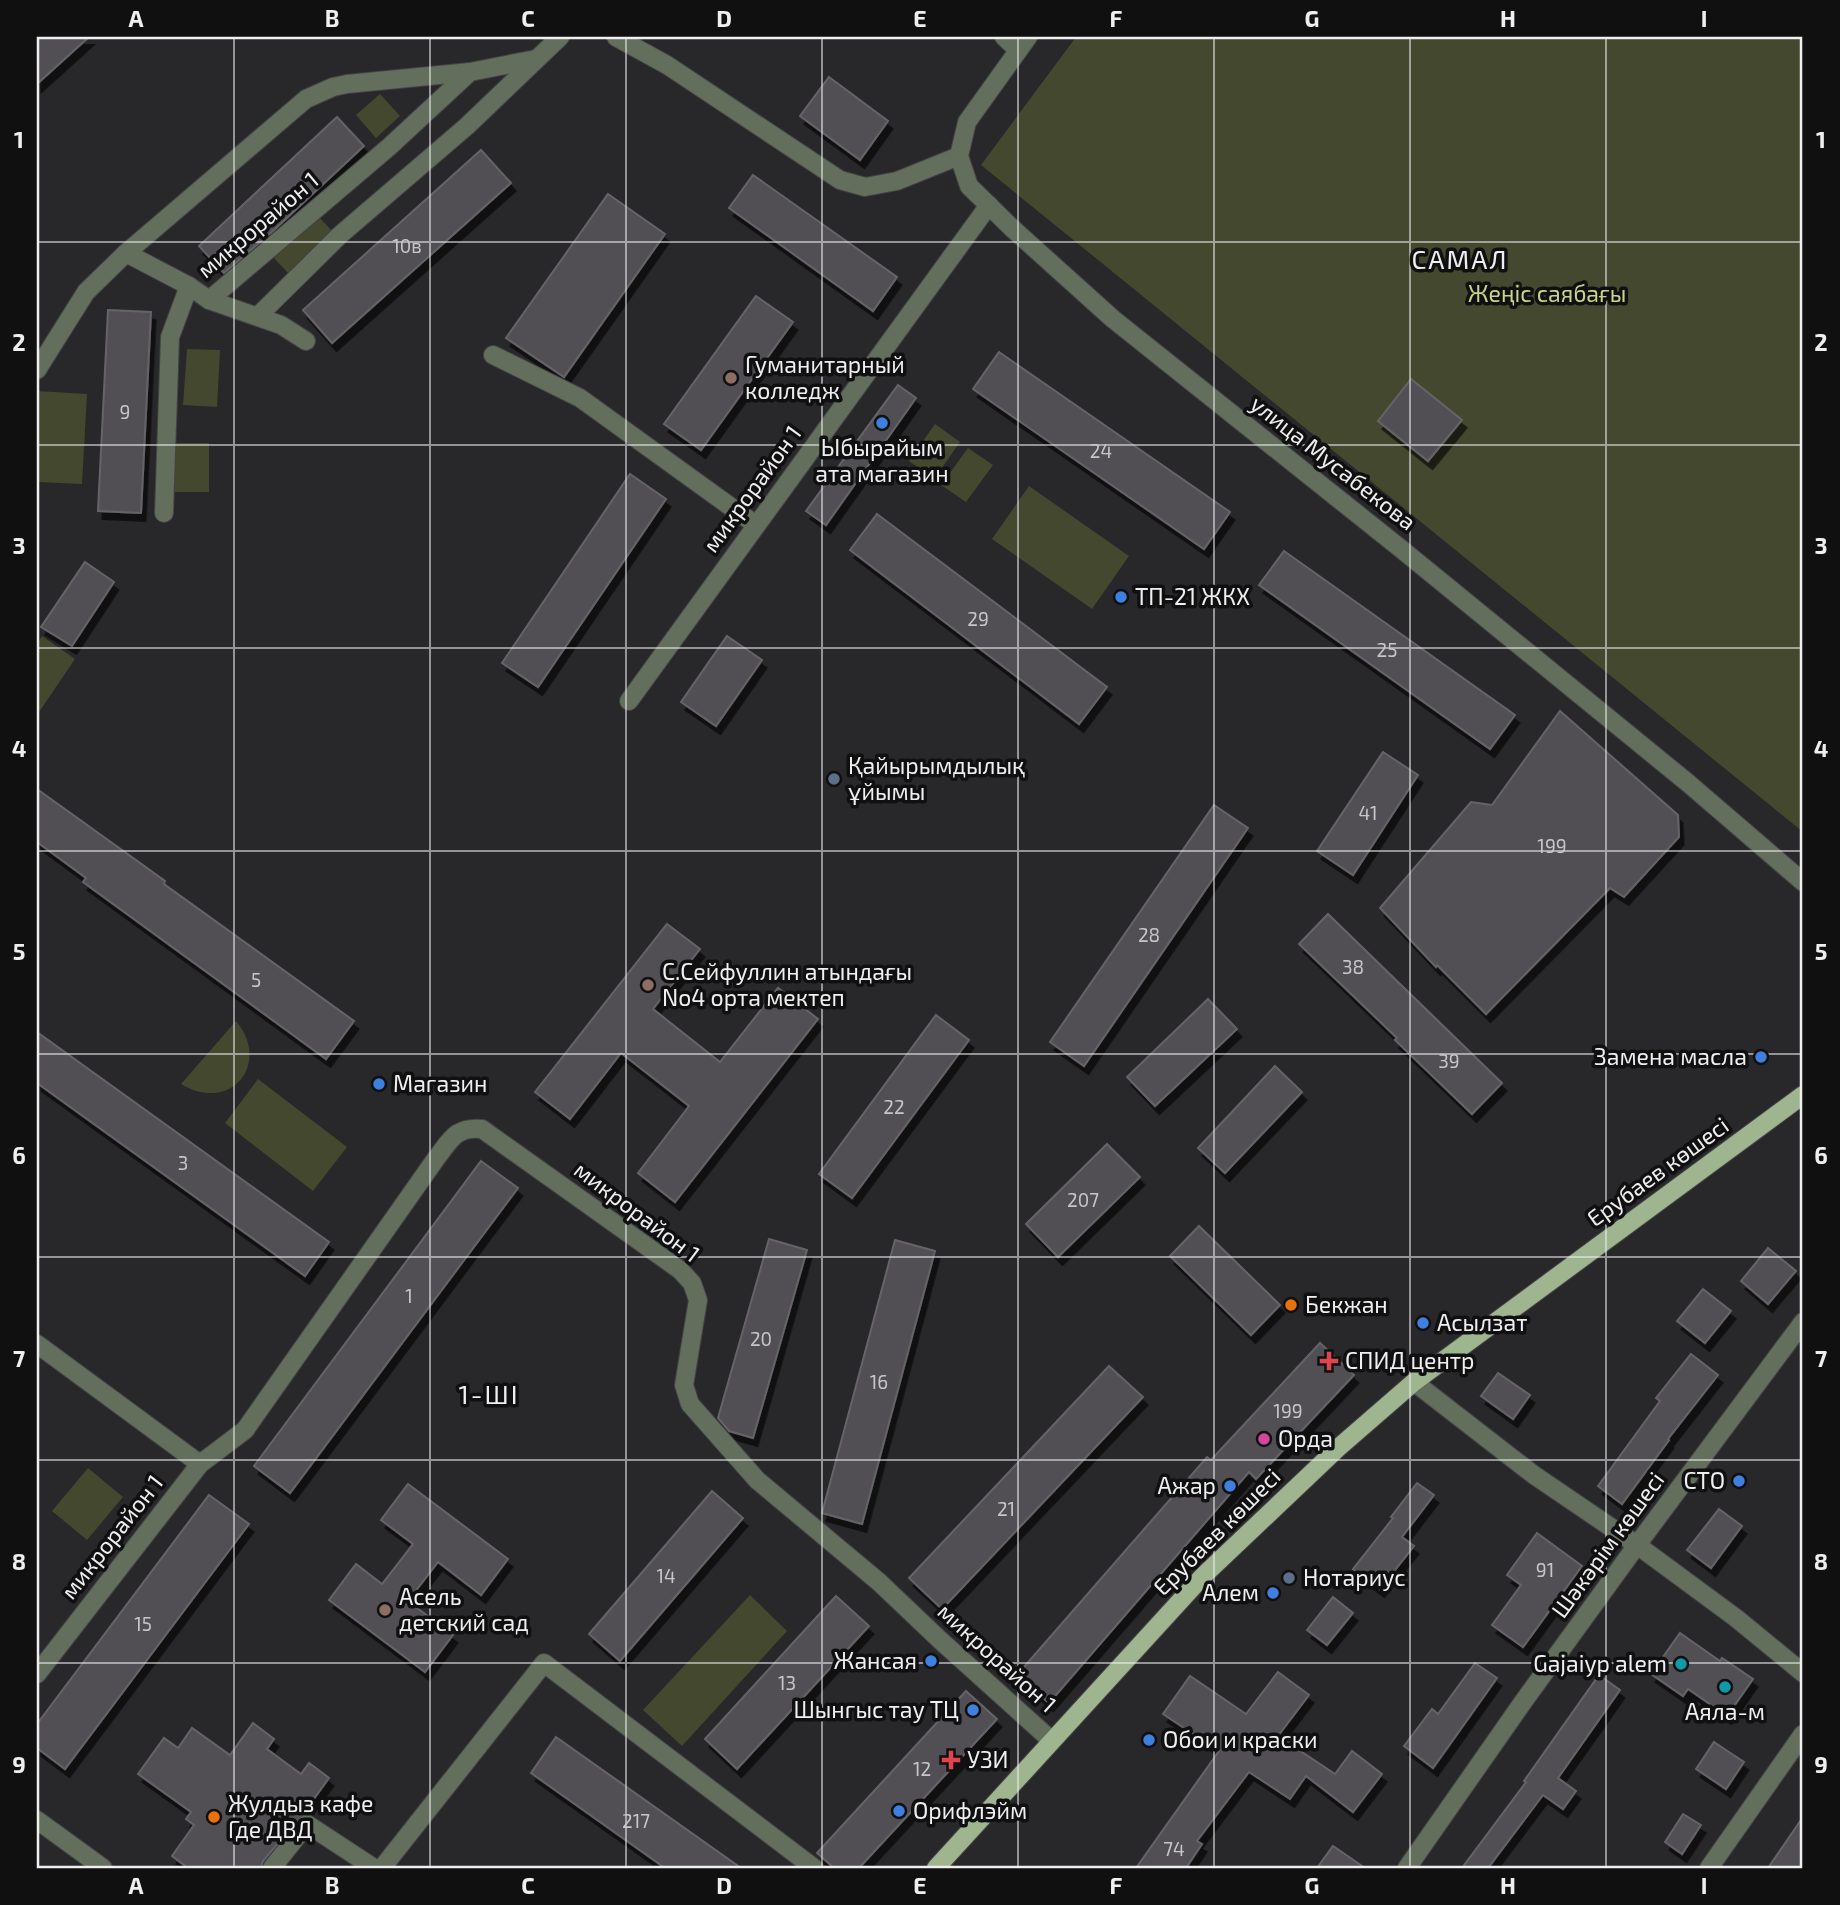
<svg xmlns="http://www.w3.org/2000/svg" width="1840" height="1905" viewBox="0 0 1840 1905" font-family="'Exo 2',sans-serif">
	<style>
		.green { fill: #43482e }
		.building { fill: #515053; stroke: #656467; stroke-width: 2; filter: url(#shadow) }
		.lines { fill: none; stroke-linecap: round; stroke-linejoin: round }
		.minor-casing { stroke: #444346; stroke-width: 20 }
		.major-casing { stroke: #444346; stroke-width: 20 }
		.minor { stroke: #636e5c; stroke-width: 18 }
		.major { stroke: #9eb590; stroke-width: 18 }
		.grid { fill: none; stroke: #efeef0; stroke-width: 2; stroke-opacity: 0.55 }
		.education-dot { fill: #8d6e63; stroke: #101011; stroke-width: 2.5 }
		.shop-dot { fill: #3f7fe0; stroke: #101011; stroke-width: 2.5 }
		.service-dot { fill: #5c6f8a; stroke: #101011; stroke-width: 2.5 }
		.food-dot { fill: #e8710a; stroke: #101011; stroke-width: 2.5 }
		.health-dot { fill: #e0444e; stroke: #101011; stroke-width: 2.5 }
		.hotel-dot { fill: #d1479c; stroke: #101011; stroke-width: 2.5 }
		.culture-dot { fill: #0f9aa8; stroke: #101011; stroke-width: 2.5 }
		.labels { text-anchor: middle; stroke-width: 7; stroke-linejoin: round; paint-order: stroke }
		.number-label { font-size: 19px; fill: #c8c6c9 }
		.street-label { font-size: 23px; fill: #efeef0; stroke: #101011 }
		.park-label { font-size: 23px; fill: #c7d48a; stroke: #101011 }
		.poi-label { font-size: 23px; fill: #efeef0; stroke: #101011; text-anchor: start }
		.quarter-label { font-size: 26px; letter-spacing: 2px; fill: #efeef0; stroke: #101011 }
		.neatline { fill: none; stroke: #efeef0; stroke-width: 2.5 }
		.grid-label { font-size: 23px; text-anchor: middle; font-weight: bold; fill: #efeef0 }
	</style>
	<defs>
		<filter id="shadow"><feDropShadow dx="4.5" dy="8" stdDeviation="0" flood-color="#0009"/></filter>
	</defs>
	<rect width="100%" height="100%" fill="#28272a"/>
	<g class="green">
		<path d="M1076 37H1803V832L981 165Z"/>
		<path d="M380 94 400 116 376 138 356 115Z"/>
		<path d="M317 215 334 233 290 275 272 256Z"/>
		<path d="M187 349 220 350 217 407 183 405Z"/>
		<path d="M37 391 87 394 82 484 37 482Z"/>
		<path d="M935 424 960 442 934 479 909 461Z"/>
		<rect x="175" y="443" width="34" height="49"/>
		<path d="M968 448 993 465 966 502 941 485Z"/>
		<path d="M1029 486 1129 556 1092 609 992 539Z"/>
		<path d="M42 636 75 659 37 715V644Z"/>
		<path d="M236 1021C272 1064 230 1114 181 1084Z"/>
		<path d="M258 1079 347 1147 313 1191 225 1123Z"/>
		<path d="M88 1468 123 1497 87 1540 52 1511Z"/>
		<path d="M750 1595 787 1631 682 1746 643 1710Z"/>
	</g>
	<g class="building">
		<path d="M37 37H89L37 84Z"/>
		<path d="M829 77 888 121 860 160 800 116Z"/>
		<path d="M337 117 364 146 273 231 224 273 199 246Z"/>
		<path d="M481 150 511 183 332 343 303 310Z"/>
		<path d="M753 175 897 277 873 311 729 208Z"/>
		<path d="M608 194 665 234 564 377 506 338Z"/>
		<path d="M756 296 793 322 701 450 664 424Z"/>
		<path d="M108 310 151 312 141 513 98 511Z"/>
		<path d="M999 352 1230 512 1204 549 973 389Z"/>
		<path d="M1411 379 1462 420 1428 461 1378 421Z"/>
		<path d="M898 385 916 398 826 525 806 511Z"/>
		<path d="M630 474 666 499 538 687 502 663Z"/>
		<path d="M877 514 1107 687 1079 724 850 550Z"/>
		<path d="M1284 551 1515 715 1490 749 1259 585Z"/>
		<path d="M85 562 114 582 72 646 41 627Z"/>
		<path d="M727 636 762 660 716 726 681 702Z"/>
		<path d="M1560 711 1678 815 1679 837 1624 897 1610 888 1486 1014 1437 965 1436 967 1380 908 1471 802 1492 805Z"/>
		<path d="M1383 752 1418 775 1353 875 1317 851Z"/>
		<path d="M37 789 165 881 164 884 354 1021 326 1059 83 882 86 878 37 842Z"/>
		<path d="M1214 805 1248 828 1084 1066 1050 1042Z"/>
		<path d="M1328 914 1502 1083 1472 1114 1395 1040 1397 1038 1299 944Z"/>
		<path d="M667 924 700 949 653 1009 720 1062 778 988 818 1019 675 1202 638 1173 689 1106 621 1053 570 1119 535 1092Z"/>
		<path d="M1208 999 1237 1029 1155 1106 1127 1077Z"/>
		<path d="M936 1015 969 1040 852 1198 819 1174Z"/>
		<path d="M37 1032 329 1242 305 1276 37 1083Z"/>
		<path d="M1275 1066 1302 1092 1225 1173 1198 1148Z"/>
		<path d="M1107 1144 1140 1177 1058 1257 1026 1224Z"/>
		<path d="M481 1161 518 1188 290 1493 254 1466Z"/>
		<path d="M1199 1226 1280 1305 1251 1335 1170 1256Z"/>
		<path d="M769 1239 807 1250 753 1438 729 1431 718 1418Z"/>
		<path d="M895 1240 935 1251 862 1524 822 1513Z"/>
		<path d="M1768 1248 1796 1271 1768 1304 1741 1281Z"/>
		<path d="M1703 1289 1731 1311 1705 1343 1677 1321Z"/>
		<path d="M1320 1343 1354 1375 1256 1479 1249 1472 1049 1703 1017 1675 1207 1457 1211 1460Z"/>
		<path d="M1691 1354 1718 1375 1668 1439 1669 1440 1622 1504 1598 1486 1660 1401 1656 1398Z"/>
		<path d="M1109 1366 1143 1397 942 1609 909 1578Z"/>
		<path d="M1498 1373 1530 1395 1513 1419 1481 1396Z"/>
		<path d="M1417 1483 1434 1495 1402 1537 1414 1546 1380 1589 1353 1569 1393 1518 1391 1517Z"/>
		<path d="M408 1484 508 1559 481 1595 438 1562 408 1601 453 1635 425 1672 329 1600 356 1564 382 1584 413 1544 381 1520Z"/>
		<path d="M712 1491 743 1518 620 1661 589 1634Z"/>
		<path d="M209 1495 249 1524 65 1769 37 1748V1724Z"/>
		<path d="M1719 1509 1742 1526 1711 1568 1687 1550Z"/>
		<path d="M1537 1533 1582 1566 1523 1647 1492 1625 1521 1585 1507 1575Z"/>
		<path d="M836 1596 869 1626 737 1769 705 1739Z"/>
		<path d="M1333 1597 1353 1613 1327 1645 1307 1630Z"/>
		<path d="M1680 1633 1720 1661 1722 1658 1753 1679 1727 1716 1688 1689 1683 1696 1651 1674Z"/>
		<path d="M1475 1663 1497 1678 1433 1768 1404 1746 1432 1709 1438 1714Z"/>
		<path d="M1278 1672 1309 1695 1278 1736 1335 1774 1352 1751 1382 1774 1353 1812 1306 1776 1290 1799 1249 1772 1197 1841 1202 1844 1186 1868H1136L1219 1751 1163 1714 1190 1676 1246 1714Z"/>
		<path d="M1599 1675 1620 1690 1558 1778 1576 1791 1563 1809 1543 1795 1488 1868H1462L1526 1782 1524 1781Z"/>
		<path d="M966 1691 997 1719 859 1868H834L817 1853Z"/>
		<path d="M253 1723 274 1739 267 1749 301 1774 309 1763 329 1778 303 1814 263 1861 261 1868H188L172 1856 194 1825 186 1819 191 1812 138 1774 164 1738 178 1748 192 1728 230 1755Z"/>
		<path d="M556 1737 741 1868H665L531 1773Z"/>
		<path d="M1714 1742 1744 1762 1726 1789 1696 1769Z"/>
		<path d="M1683 1814 1701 1825 1682 1854 1665 1842Z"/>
		<path d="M1803 1817V1868H1768Z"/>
		<path d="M1333 1846 1365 1868H1317Z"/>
	</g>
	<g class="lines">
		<g class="minor-casing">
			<g id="minor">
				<path d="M616 37 667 65 840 180 865 187 897 181 959 156"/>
				<path d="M1004 37 1018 50"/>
				<path d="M1028 37 967 122 959 156 969 186 1013 229 1113 319 1400 548 1688 783 1803 882"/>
				<path d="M126 253 306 99 333 87 347 84 470 72"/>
				<path d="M209 300 389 147 470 72 536 59"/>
				<path d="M258 316 340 235 467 126 560 37"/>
				<path d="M493 355 580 398 756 525"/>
				<path d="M37 370 86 292 126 253 189 286 209 300 281 325 306 341"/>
				<path d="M164 513 170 337 189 286"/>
				<path d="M629 701 989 205"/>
				<path d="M37 1344 200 1464"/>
				<path d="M1414 1382 1534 1475 1637 1545 1736 1618 1803 1673"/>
				<path d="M37 1674 200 1464 245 1430 435 1160C450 1141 455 1126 482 1129L680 1270 692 1283 698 1300 684 1385 690 1404 757 1480 879 1582 940 1640 1052 1741"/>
				<path d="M37 1820 103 1868"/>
				<path d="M272 1868 307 1824 374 1868"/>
				<path d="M382 1868 544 1663 814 1868"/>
				<path d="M1407 1868 1523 1702 1637 1545 1803 1322"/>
				<path d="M1709 1868 1803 1734"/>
			</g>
		</g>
		<g class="major-casing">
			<path id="major" d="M936 1868 1203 1576 1338 1448 1414 1382 1803 1095"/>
		</g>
		<use href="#minor" class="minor"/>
		<use href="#major" class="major"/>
	</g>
	<path class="grid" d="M234 37V1868M430 37V1868M626 37V1868M822 37V1868M1018 37V1868M1214 37V1868M1410 37V1868M1606 37V1868M37 242H1803M37 445H1803M37 648H1803M37 851H1803M37 1054H1803M37 1257H1803M37 1460H1803M37 1663H1803"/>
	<g class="education-dot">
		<circle cx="731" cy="378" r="7"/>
		<circle cx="648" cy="985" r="7"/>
		<circle cx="385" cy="1610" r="7"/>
	</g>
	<g class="shop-dot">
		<circle cx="882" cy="423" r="7"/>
		<circle cx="1121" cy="597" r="7"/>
		<circle cx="1761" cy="1057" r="7"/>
		<circle cx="379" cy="1084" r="7"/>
		<circle cx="1423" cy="1323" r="7"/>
		<circle cx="1739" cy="1481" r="7"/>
		<circle cx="1230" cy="1486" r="7"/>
		<circle cx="1273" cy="1593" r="7"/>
		<circle cx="931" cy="1661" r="7"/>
		<circle cx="973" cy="1710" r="7"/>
		<circle cx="1149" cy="1740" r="7"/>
		<circle cx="899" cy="1811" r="7"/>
	</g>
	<g class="service-dot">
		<circle cx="834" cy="779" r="7"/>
		<circle cx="1289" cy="1578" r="7"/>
	</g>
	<g class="food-dot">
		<circle cx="1291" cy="1305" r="7"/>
		<circle cx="214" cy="1817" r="7"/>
	</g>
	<g class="health-dot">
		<path d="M1325.5 1350.5h7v7h7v7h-7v7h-7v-7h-7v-7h7z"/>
		<path d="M947.5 1749.5h7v7h7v7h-7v7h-7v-7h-7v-7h7z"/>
	</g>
	<circle class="hotel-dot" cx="1264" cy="1439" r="7"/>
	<g class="culture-dot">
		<circle cx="1681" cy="1664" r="7"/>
		<circle cx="1725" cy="1687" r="7"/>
	</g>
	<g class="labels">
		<g class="number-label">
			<text x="407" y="253">10в</text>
			<text x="125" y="419">9</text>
			<text x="1101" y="458">24</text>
			<text x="978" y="626">29</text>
			<text x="1387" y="657">25</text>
			<text x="1368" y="820">41</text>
			<text x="1552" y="853">199</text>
			<text x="1149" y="942">28</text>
			<text x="1353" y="974">38</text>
			<text x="256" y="987">5</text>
			<text x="1449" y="1068">39</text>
			<text x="894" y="1114">22</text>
			<text x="183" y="1170">3</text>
			<text x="1083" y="1207">207</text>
			<text x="409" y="1303">1</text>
			<text x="761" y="1346">20</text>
			<text x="879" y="1389">16</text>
			<text x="1288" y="1418">199</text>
			<text x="1006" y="1516">21</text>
			<text x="1545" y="1577">91</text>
			<text x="666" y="1583">14</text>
			<text x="143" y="1631">15</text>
			<text x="787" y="1690">13</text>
			<text x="922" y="1776">12</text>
			<text x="636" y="1828">217</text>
			<text x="1174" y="1856">74</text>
		</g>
		<g class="street-label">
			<text transform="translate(258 225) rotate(-40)" y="8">микрорайон 1</text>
			<text transform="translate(1333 463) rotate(38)" y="8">улица Мусабекова</text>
			<text transform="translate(752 489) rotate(-54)" y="8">микрорайон 1</text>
			<text transform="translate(1658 1172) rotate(-36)" y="8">Ерубаев көшесі</text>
			<text transform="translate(637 1212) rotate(37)" y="8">микрорайон 1</text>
			<text transform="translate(1217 1532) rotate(-45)" y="8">Ерубаев көшесі</text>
			<text transform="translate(112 1537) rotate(-52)" y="8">микрорайон 1</text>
			<text transform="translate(1608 1545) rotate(-54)" y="8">Шәкәрім көшесі</text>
			<text transform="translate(997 1658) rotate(42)" y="8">микрорайон 1</text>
		</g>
		<g class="park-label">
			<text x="1547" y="302">Жеңіс саябағы</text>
		</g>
		<g class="poi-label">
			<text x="745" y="373">Гуманитарный<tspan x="745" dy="26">колледж</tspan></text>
			<text x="882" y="456" text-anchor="middle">Ыбырайым<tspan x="882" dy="26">ата магазин</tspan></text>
			<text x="1135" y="605">ТП-21 ЖКХ</text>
			<text x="848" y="774">Қайырымдылық<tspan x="848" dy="26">ұйымы</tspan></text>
			<text x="662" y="980">С.Сейфуллин атындағы<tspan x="662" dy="26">No4 орта мектеп</tspan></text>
			<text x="1747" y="1065" text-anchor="end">Замена масла</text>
			<text x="393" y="1092">Магазин</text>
			<text x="1305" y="1313">Бекжан</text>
			<text x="1437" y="1331">Асылзат</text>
			<text x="1345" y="1369">СПИД центр</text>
			<text x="1278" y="1447">Орда</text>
			<text x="1725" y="1489" text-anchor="end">СТО</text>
			<text x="1216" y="1494" text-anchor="end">Ажар</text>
			<text x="1303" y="1586">Нотариус</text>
			<text x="1259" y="1601" text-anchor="end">Алем</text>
			<text x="399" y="1605">Асель<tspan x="399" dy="26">детский сад</tspan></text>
			<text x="917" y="1669" text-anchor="end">Жансая</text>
			<text x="1667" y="1672" text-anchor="end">Gajaiyp alem</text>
			<text x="959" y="1718" text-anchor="end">Шынгыс тау ТЦ</text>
			<text x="1725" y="1720" text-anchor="middle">Аяла-м</text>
			<text x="1163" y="1748">Обои и краски</text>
			<text x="967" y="1768">УЗИ</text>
			<text x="228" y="1812">Жулдыз кафе<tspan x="228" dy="26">Где ДВД</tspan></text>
			<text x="913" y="1819">Орифлэйм</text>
		</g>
		<g class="quarter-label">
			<text x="1460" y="269">САМАЛ</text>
			<text x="489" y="1404">1-ШІ</text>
		</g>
	</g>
	<rect width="1840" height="1905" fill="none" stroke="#101011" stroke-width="77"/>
	<rect x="38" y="38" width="1763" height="1829" class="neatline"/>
	<g class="grid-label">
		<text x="136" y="27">A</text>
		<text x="332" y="27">B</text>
		<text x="528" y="27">C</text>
		<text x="724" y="27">D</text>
		<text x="920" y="27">E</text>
		<text x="1116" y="27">F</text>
		<text x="1312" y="27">G</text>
		<text x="1508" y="27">H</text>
		<text x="1704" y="27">I</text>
		<text x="19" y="148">1</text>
		<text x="1821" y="148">1</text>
		<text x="19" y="351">2</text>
		<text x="1821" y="351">2</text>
		<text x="19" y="554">3</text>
		<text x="1821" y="554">3</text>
		<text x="19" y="757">4</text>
		<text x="1821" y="757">4</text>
		<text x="19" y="960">5</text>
		<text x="1821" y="960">5</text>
		<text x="19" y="1164">6</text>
		<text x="1821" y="1164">6</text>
		<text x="19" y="1367">7</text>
		<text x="1821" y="1367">7</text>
		<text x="19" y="1570">8</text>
		<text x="1821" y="1570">8</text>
		<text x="19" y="1773">9</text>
		<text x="1821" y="1773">9</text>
		<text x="136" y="1894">A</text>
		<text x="332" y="1894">B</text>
		<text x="528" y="1894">C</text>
		<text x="724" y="1894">D</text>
		<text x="920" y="1894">E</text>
		<text x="1116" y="1894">F</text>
		<text x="1312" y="1894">G</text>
		<text x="1508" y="1894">H</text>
		<text x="1704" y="1894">I</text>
	</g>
</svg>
